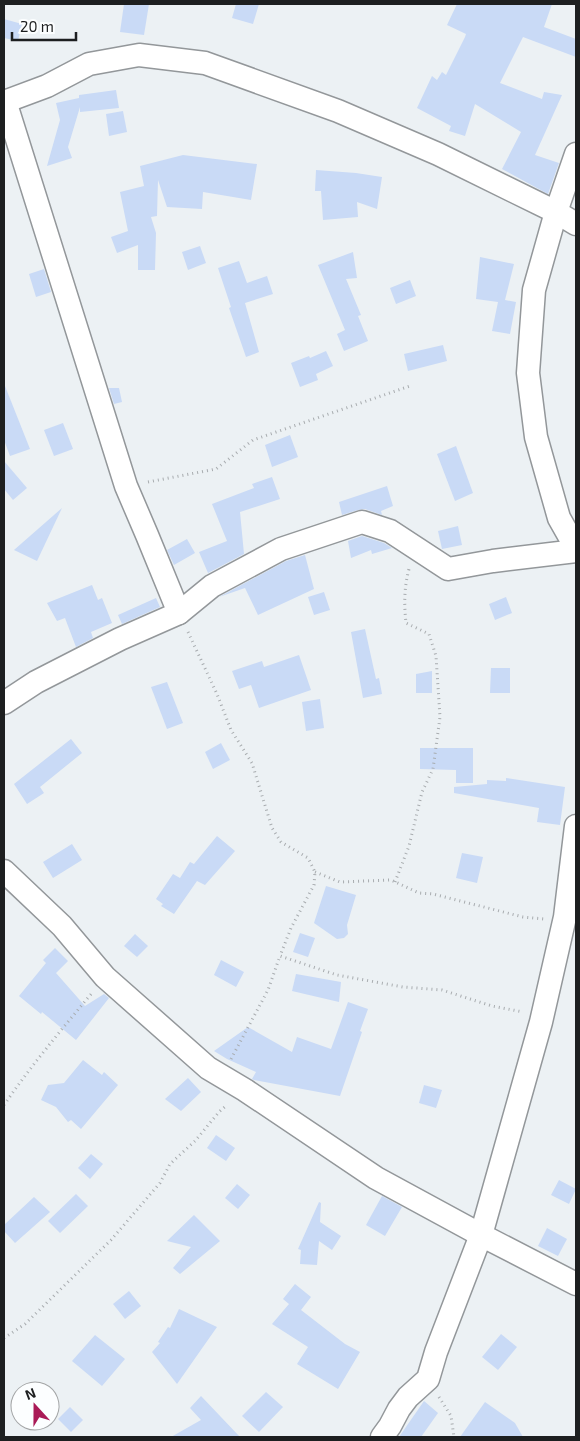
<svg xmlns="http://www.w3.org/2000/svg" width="580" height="1441" viewBox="0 0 580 1441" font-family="'Exo 2',sans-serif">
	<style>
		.building { fill: #c9daf6 }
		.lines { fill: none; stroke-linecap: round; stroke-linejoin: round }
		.street-casing { stroke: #93979a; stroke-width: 25 }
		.path { stroke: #a8acaf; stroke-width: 3; stroke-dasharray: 1 4; stroke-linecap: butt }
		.street { stroke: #fff; stroke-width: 22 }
	</style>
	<rect width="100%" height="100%" fill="#ecf1f4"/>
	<g class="building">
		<path d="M124 4H149L144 35 120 32Z"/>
		<path d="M236 4H259L253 24 232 18Z"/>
		<path d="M457 4H552L544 27 576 39V57L523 37 500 83 542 99 544 92 562 95 535 155 559 163 548 194 502 169 521 132 475 104 465 136 449 131 451 126 417 108 432 76 437 80 442 72 446 75 465 37 466 34 447 25Z"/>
		<path d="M4 19 22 24 18 41 4 38Z"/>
		<path d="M116 90 119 108 80 112V107L68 147 72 158 47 166 60 120 56 103 79 98V95Z"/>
		<path d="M123 111 127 132 109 136 106 114Z"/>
		<path d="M183 155 257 164 251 200 203 192 202 209 167 207 158 180 157 216 151 217 156 233 155 270H138V245L117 253 111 237 128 231 120 192 144 186 140 166Z"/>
		<path d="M316 170 356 173 382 177 377 209 357 202 358 217 323 220 321 191H315Z"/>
		<path d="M200 246 206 263 188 270 182 252Z"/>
		<path d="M353 252 357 278 346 279 361 315 358 316 368 341 344 351 337 334 345 330 318 265Z"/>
		<path d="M480 257 514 264 505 300 516 302 510 334 492 331 498 302 476 299Z"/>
		<path d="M239 261 247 283 267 276 273 294 245 303 259 352 246 357 229 308 231 307 218 268Z"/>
		<path d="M44 269 51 292 36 297 29 274Z"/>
		<path d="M410 280 416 296 396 304 390 288Z"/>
		<path d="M443 345 447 361 408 371 404 354Z"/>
		<path d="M326 351 333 366 316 374 318 380 300 387 291 363 309 356 310 358Z"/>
		<path d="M4 386H5L30 449 10 456 4 440Z"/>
		<path d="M109 388H119L122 402 114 404Z"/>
		<path d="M63 423 73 449 54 456 44 430Z"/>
		<path d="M290 435 298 457 272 467 265 445Z"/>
		<path d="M456 446 473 493 455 501 437 454Z"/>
		<path d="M4 461 27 488 13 500 4 489Z"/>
		<path d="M272 477 280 499 240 512 244 554 208 573 199 552 227 541 212 504 254 488 252 484Z"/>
		<path d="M387 486 393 506 381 511 382 515 365 509 358 510 342 515 339 502Z"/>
		<path d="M62 508 37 561 14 550Z"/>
		<path d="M458 526 462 545 442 549 438 531Z"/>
		<path d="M362 536 384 543 392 548 372 554 371 550 351 558 348 541Z"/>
		<path d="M187 539 195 553 174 565 167 550Z"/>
		<path d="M305 555 314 589 258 615 245 588 219 597 286 561Z"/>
		<path d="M92 585 98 600 102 598 112 623 91 632 93 638 76 647 65 618 57 621 47 603Z"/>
		<path d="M324 592 330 610 314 615 308 597Z"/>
		<path d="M506 597 512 613 495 620 489 604Z"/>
		<path d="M156 598 160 607 122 624 118 615Z"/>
		<path d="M365 629 376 679 379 678 382 694 363 698 351 632Z"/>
		<path d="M299 655 311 690 259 708 251 685 239 689 232 671 262 661 264 667Z"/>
		<path d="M491 668H510V693H490Z"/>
		<path d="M432 671V693H416V674Z"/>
		<path d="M167 682 183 723 167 729 151 687Z"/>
		<path d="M320 699 324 728 306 731 302 702Z"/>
		<path d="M71 739 82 753 40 787 44 793 27 804 14 784Z"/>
		<path d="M221 743 230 760 213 769 205 752Z"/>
		<path d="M420 748H473V783H456V770L420 769Z"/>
		<path d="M506 778 565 787 560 825 537 822 539 808 454 793V787L487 784V780L506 781Z"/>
		<path d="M217 836 235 851 205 885 197 881 174 914 161 906 163 904 156 899 173 874 180 878 190 862 194 864Z"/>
		<path d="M72 844 82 860 53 878 43 862Z"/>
		<path d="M462 853 483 857 477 883 456 878Z"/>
		<path d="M326 886 356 895 347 925 348 934 344 938 337 939 314 923Z"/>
		<path d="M300 933 315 938 308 957 293 952Z"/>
		<path d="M135 934 148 946 137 957 124 946Z"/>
		<path d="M55 948 68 961 56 973 85 1006 104 994 109 998 76 1040 42 1012 41 1014 19 996 46 963 43 960Z"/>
		<path d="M221 960 244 972 236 987 214 975Z"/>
		<path d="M296 974 341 982 339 1002 292 991Z"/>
		<path d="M348 1002 368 1009 360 1031 362 1032 340 1096 254 1080 252 1079 256 1072 227 1059 214 1051 248 1027 292 1052 297 1037 331 1049Z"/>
		<path d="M83 1060 102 1075 104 1072 118 1085 81 1129 71 1120 68 1122 56 1107 41 1100 48 1085 64 1083Z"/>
		<path d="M188 1078 201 1092 181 1111 165 1099Z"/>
		<path d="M424 1085 442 1090 436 1108 419 1103Z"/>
		<path d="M216 1135 235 1148 226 1161 207 1148Z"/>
		<path d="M91 1154 103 1164 90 1179 78 1168Z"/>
		<path d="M559 1180 576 1189 569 1204 551 1195Z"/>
		<path d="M237 1184 250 1195 238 1209 225 1198Z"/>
		<path d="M76 1194 88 1206 60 1233 48 1221Z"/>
		<path d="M382 1196 402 1207 385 1236 366 1225Z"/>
		<path d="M34 1197 50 1212 15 1243 4 1231V1225Z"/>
		<path d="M319 1202 321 1203 320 1222 341 1236 332 1250 319 1241 317 1265 300 1264 301 1250 298 1249Z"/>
		<path d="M194 1215 220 1241 180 1274 173 1268 191 1247 167 1241Z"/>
		<path d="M547 1228 567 1239 558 1256 538 1246Z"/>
		<path d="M295 1284 311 1297 301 1310 345 1344 360 1352 338 1389 297 1364 308 1347 272 1324 289 1304 283 1299Z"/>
		<path d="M129 1291 141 1306 125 1319 113 1304Z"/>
		<path d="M179 1309 217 1327 177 1384 152 1352 160 1343 158 1342 168 1327 170 1328Z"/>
		<path d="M501 1334 517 1347 498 1370 482 1357Z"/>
		<path d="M95 1335 125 1359 102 1386 72 1361Z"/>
		<path d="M266 1392 283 1407 259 1432 242 1416Z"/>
		<path d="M201 1396 240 1437H171L201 1420 190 1408Z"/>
		<path d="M424 1401 438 1413 421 1437H399Z"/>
		<path d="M485 1402 515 1423 523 1437H460Z"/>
		<path d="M70 1407 83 1420 71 1432 58 1419Z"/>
	</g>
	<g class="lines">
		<g class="street-casing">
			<g id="street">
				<path d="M5 101 126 486 147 535 179 613"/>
				<path d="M4 102 47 86 89 64 139 55 205 63 338 111 438 154 556 212 576 224"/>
				<path d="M576 154 556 212 534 290 528 373 536 437 559 518 576 548"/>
				<path d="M4 703 36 682 120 639 179 613 212 586 281 549 362 522 390 531 448 569 493 561 576 551"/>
				<path d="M4 871 62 926 105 977 208 1068 245 1090 376 1178 481 1235 576 1284"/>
				<path d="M382 1437 390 1426 399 1409 408 1397 428 1379 436 1352 481 1235 541 1022 565 917 576 826"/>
			</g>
		</g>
		<g class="path">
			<path d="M148 482 216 469 253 440 410 386"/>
			<path d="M188 632 217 694 231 730 252 763 272 828 281 842 308 858 315 872 314 885 291 928 280 956"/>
			<path d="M315 872 340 882 391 880 419 893 433 894 523 917 544 919"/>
			<path d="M395 882 409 846 422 792 433 769 440 717 436 656 429 634 406 623C404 604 404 588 409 569"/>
			<path d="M231 1059 268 990 280 956 337 975 403 987 442 990 492 1006 523 1012"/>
			<path d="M4 1105C31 1066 61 1030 92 993"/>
			<path d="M4 1338 25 1324 111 1240 160 1183 170 1164 195 1141 219 1112 227 1105"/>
			<path d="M439 1397 451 1416 454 1437"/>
		</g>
		<use href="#street" class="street"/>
	</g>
	<rect width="580" height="1441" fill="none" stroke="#1d1f20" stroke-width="10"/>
	<g transform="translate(35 1406) rotate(339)"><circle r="24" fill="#fcfeff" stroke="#a3a5a6"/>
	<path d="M0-4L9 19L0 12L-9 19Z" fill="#aa1a57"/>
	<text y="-8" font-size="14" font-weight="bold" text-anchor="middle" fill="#1d1f20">N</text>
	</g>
	<path d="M12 32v8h64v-8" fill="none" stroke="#1d1f20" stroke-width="2.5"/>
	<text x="20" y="32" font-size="15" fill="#1d1f20" stroke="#fcfeff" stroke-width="4" paint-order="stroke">20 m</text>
</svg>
